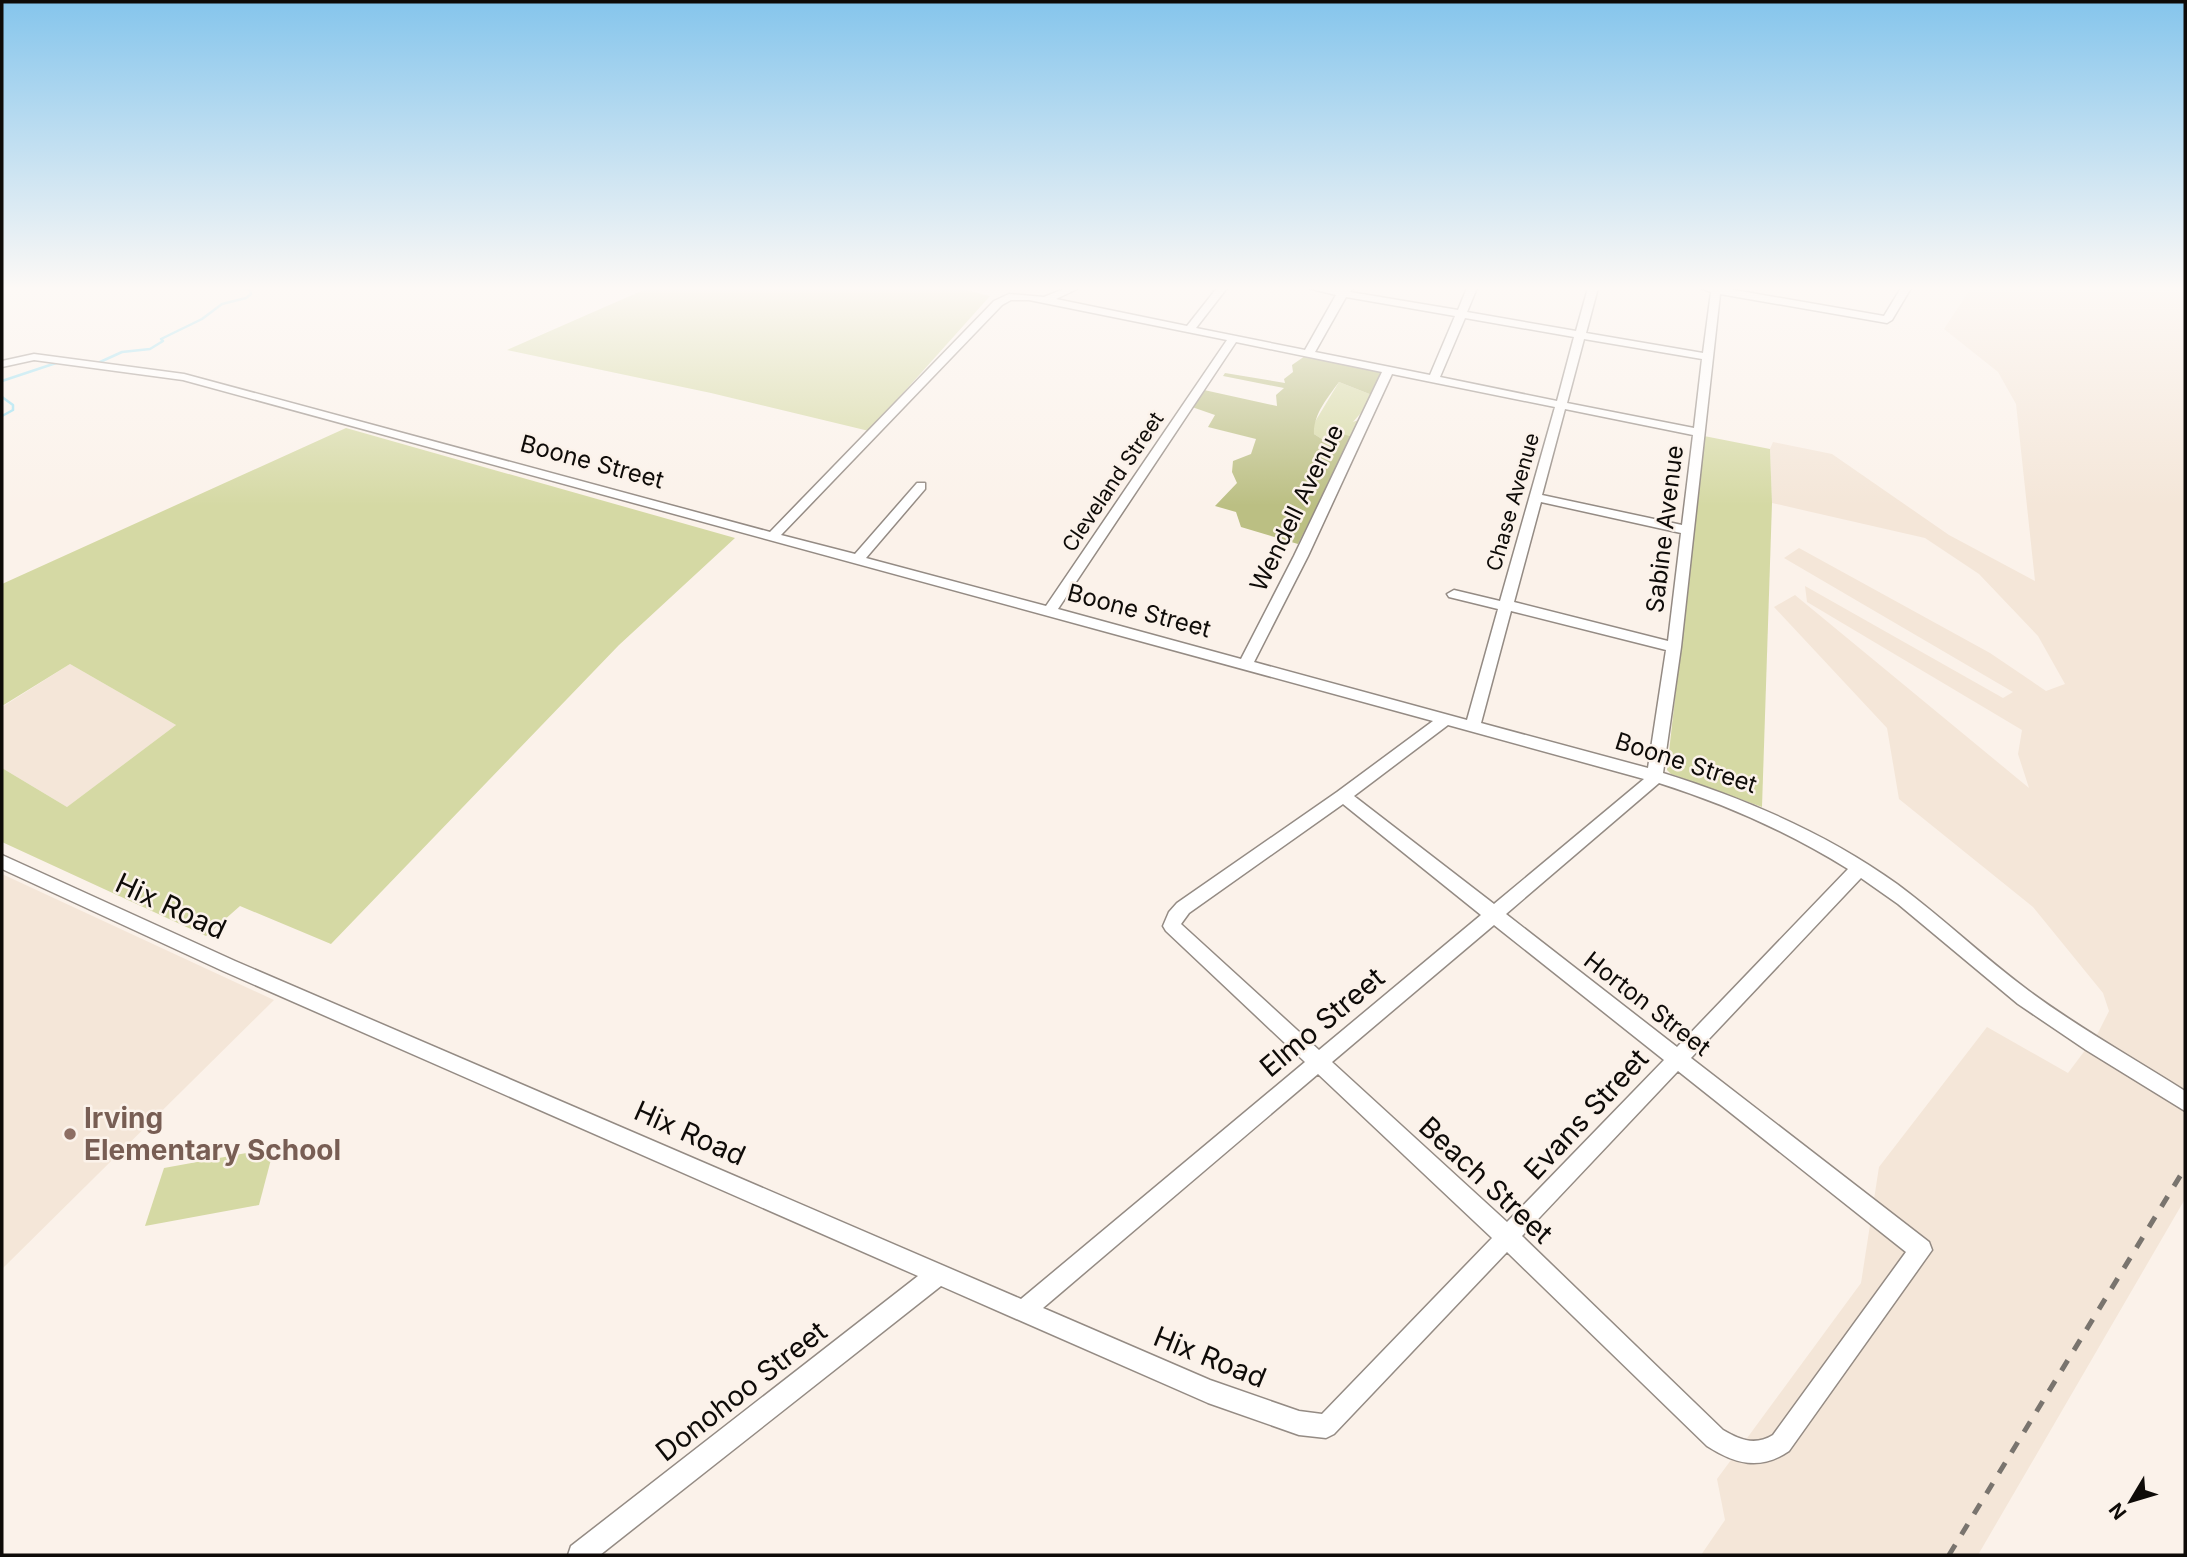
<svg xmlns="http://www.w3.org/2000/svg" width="2187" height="1557" viewBox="0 0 2187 1557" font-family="Inter,sans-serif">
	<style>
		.built { fill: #f4e6d8 }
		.green { fill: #d5d9a4 }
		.forest { fill: #bbbf83 }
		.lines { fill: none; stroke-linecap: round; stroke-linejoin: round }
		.stream { stroke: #91def2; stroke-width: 2.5 }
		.minor-casing { stroke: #948b84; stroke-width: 3 }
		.minor { fill: #fff; fill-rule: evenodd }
		.rail { stroke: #79746e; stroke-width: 5; stroke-dasharray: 12 12; stroke-linecap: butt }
		.education-dot { fill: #8d6e63; stroke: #fbf2ea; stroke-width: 2.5 }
		.labels { text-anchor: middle; stroke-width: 5; stroke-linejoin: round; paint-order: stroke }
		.far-street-label { font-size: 21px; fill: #0e0b08; stroke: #fbf2ea }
		.street-label { font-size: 24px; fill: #0e0b08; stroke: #fbf2ea }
		.near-street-label { font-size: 28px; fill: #0e0b08; stroke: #fbf2ea }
		.near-education-label { font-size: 28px; font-weight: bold; fill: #785e54; stroke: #fbf2ea; text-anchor: start }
	</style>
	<rect width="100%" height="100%" fill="#fbf2ea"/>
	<g class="built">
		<path d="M1971 288H2185V1199L1978 1555H1701L1725 1520 1717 1479 1861 1283 1879 1167 1987 1027 2068 1073 2098 1033 2109 1011 2103 993 2033 907 1899 799 1887 728 1774 607 1795 595 2029 788 2018 754 2022 730 1807 602 1805 586 2003 698 2013 692 1784 558 1799 548 1990 653 2046 691 2065 684 2038 636 1979 574 1925 538 1772 503 1770 449 1773 442 1832 454 1949 535 2035 581 2016 404 1998 372 1944 329Z"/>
		<path d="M70 664 176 725 67 807 2 768V707Z"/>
		<path d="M2 874 274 1000 2 1269Z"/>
	</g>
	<g class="green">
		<path d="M648 288H958L990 296 869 431 711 393 507 350Z"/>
		<path d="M1339 382 1372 395 1367 406 1353 422 1361 419 1352 437 1325 441 1314 434 1313 425Z"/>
		<path d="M346 428 735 538 619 645 331 944 240 906 206 936 2 842V768L67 807 176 725 70 664 2 706V584Z"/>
		<path d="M1704 436 1770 449 1772 503 1762 807 1671 774 1667 770Z"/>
		<path d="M274 1148 259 1205 145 1226 164 1168Z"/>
	</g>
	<path class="forest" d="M1305 356 1378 370 1382 374 1372 395 1339 382C1328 397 1313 415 1314 434L1325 441 1337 432 1352 437 1298 544 1241 527 1236 512 1215 506 1237 483 1232 472 1233 461 1251 454 1256 439 1208 427 1215 415 1192 407 1204 390 1277 406 1276 395 1284 388 1223 376 1225 373 1285 383 1284 379 1293 372 1292 365Z"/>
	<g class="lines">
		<g class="stream">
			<path d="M100 362 122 352 150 349 163 341 161 339 202 319 222 304 246 298 251 294 250 290 242 288"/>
			<path d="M67 364 93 366"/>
			<path d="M2 381 56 363"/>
			<path d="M2 397 13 405V410L2 416"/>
		</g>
		<g class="minor-casing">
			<path id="minor" d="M1066 288H1079L1056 299 1187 326 1217 288H1227L1196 328 1305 350 1336 295 1308 288H1353L1350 292 1458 310 1467 288H1477L1467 312 1576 331 1588 288H1598L1586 333 1703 353 1711 292 1701 288H1723L1884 316 1901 288H1911L1892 320 1887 323 1720 294 1681 647 1663 773C1746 799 1826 833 1897 884 1943 918 1983 957 2029 991 2079 1028 2133 1058 2185 1091V1111L2086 1050 2018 1004 1898 904 1861 878 1691 1058 1929 1242 1932 1250 1789 1451C1760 1471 1735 1464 1707 1446L1507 1252 1334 1434 1326 1438 1299 1435 1208 1403 941 1286 600 1555H568L571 1546 918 1276 223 971 2 869V855L235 961 1021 1299 1305 1062 1166 931 1163 926 1169 912 1177 903 1337 792 1433 721 183 380 34 360 2 367V361L34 354 184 374 770 532 994 301 1009 294 1044 297ZM1346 297 1455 316 1430 375 1315 352ZM1011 300H1029L1227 340 1046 606 866 558 925 489V483H917L855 554 781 535 1002 305ZM1465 318 1574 337 1557 401 1440 377ZM1584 339 1702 359 1694 428 1567 403ZM1236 342 1382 372 1294 556 1241 659 1058 609ZM1392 374 1555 407 1500 601 1454 590 1447 594 1449 597 1498 609 1467 720 1254 662 1308 556ZM1565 409 1693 435 1682 525 1542 495ZM1541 502 1681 533 1668 641 1514 602ZM1511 611 1666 650 1648 768 1481 723ZM1448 725 1644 779 1494 904 1354 796ZM1659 783C1725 804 1789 832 1848 869L1677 1047 1506 914ZM1343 804 1481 915 1319 1050 1181 924 1189 913ZM1494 925 1664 1060 1507 1222 1332 1062ZM1678 1071 1906 1252 1773 1435C1755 1446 1740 1440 1723 1430L1522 1236ZM1318 1074 1492 1238 1322 1414 1299 1411 1210 1380 1043 1308Z"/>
		</g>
		<use href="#minor" class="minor"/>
		<path class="rail" d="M1949 1555 2185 1168"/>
	</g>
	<linearGradient id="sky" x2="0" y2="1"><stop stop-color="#85c5ec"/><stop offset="0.57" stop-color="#fdf9f6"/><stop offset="1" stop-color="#fdf9f6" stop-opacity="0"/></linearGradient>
	<rect width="2187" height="506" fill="url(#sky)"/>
	<circle class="education-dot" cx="70" cy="1134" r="7"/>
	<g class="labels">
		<g class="far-street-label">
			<text transform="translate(1113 482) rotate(-56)" y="7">Cleveland Street</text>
			<text transform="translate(1513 502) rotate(-74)" y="7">Chase Avenue</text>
		</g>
		<g class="street-label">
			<text transform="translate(592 462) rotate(15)" y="8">Boone Street</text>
			<text transform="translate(1297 508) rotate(-64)" y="8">Wendell Avenue</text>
			<text transform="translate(1665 529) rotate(-83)" y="8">Sabine Avenue</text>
			<text transform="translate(1139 611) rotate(15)" y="8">Boone Street</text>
			<text transform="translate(1686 763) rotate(18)" y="8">Boone Street</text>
			<text transform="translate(1647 1004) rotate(38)" y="8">Horton Street</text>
		</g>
		<g class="near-street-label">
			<text transform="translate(171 906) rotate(25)" y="10">Hix Road</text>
			<text transform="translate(1322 1022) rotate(-40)" y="10">Elmo Street</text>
			<text transform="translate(1586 1114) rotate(-47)" y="10">Evans Street</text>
			<text transform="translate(690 1133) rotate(24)" y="10">Hix Road</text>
			<text transform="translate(1486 1180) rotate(43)" y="10">Beach Street</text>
			<text transform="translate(1210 1357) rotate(22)" y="10">Hix Road</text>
			<text transform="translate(741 1391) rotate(-38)" y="10">Donohoo Street</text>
		</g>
		<g class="near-education-label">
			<text x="84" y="1128">Irving<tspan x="84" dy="32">Elementary School</tspan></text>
		</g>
	</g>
	<rect width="2187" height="1557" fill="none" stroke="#0e0b08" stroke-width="7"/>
	<g transform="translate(2131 1501) rotate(232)" stroke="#fbf2ea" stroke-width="5" paint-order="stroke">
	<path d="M0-5L12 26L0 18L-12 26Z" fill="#0e0b08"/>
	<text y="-10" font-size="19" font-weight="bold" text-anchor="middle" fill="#0e0b08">N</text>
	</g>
</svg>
